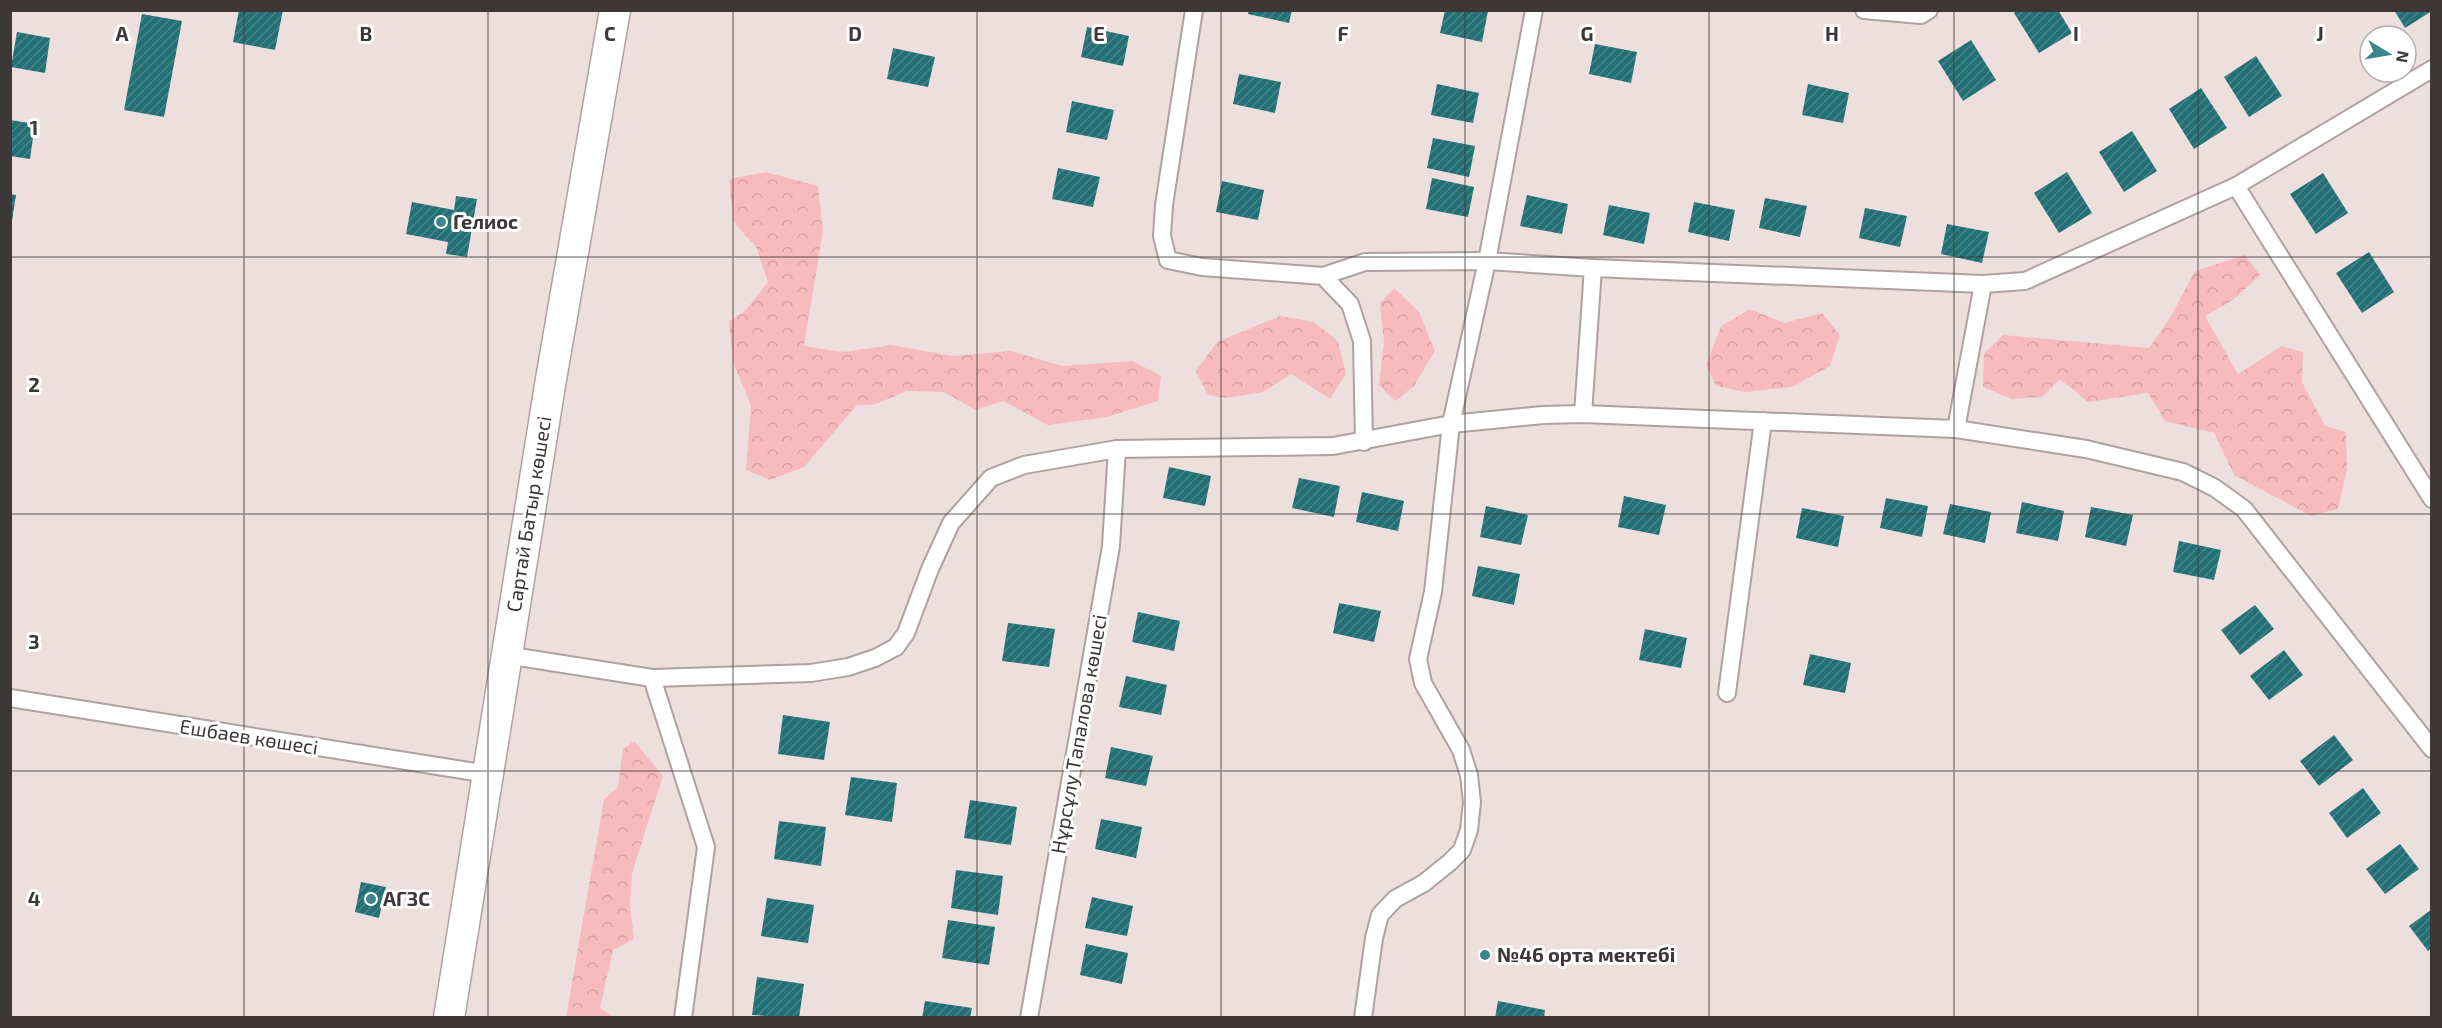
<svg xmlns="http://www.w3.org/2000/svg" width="2442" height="1028" viewBox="0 0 2442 1028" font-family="'Exo 2',sans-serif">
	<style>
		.forest { fill: url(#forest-crowns) }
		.building { fill: url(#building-hatch) }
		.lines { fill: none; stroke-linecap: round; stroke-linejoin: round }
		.street-casing { stroke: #b0a1a1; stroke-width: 20 }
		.highway-casing { stroke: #b0a1a1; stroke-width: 33 }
		.street { stroke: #fff; stroke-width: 16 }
		.highway { stroke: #fff; stroke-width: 30 }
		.grid { fill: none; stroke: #3d3737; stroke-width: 1.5; stroke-opacity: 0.55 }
		.poi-dot { fill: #3d858a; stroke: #fff; stroke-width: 2 }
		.labels { text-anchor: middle; stroke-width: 6; stroke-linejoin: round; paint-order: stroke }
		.poi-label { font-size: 20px; font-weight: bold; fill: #3d3737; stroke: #fff; text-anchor: start }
		.street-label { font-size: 20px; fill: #3d3737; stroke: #fff }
		.grid-label { font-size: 20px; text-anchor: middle; font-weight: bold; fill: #3d3737; stroke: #fff; stroke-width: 6; stroke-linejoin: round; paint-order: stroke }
	</style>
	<defs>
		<pattern id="forest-crowns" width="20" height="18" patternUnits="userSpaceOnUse" patternTransform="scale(1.5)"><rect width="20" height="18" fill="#f8bbbd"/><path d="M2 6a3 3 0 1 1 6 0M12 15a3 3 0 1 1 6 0" fill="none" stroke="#d6a1a3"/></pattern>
		<pattern id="building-hatch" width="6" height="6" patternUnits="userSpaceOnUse" patternTransform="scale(1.5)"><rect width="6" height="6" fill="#227075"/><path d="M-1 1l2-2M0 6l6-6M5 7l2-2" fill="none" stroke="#4b8588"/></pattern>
	</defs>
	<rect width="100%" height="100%" fill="#eedfdf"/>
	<g class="forest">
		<path d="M766 172 818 186 823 231 804 346 843 352 891 345 954 356 1011 351 1062 366 1133 361 1161 376 1158 401 1107 417 1048 425 1003 401 975 410 944 392 907 391 873 405H857L804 467 770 480 746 470 751 405 733 363 729 321 745 311 768 282 756 247 733 221 729 179Z"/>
		<path d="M2245 255 2260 275 2233 300 2205 316 2238 374 2282 346 2303 352 2302 382 2325 426 2346 432 2347 469 2338 509 2311 516 2234 475 2214 433 2165 421 2148 393 2088 402 2060 379 2042 397 2012 399 1983 387 1984 354 2003 335 2149 348 2170 318 2195 271Z"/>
		<path d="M1394 288 1419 312 1435 351 1414 386 1395 401 1379 385 1384 342 1380 303Z"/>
		<path d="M1750 309 1784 323 1822 313 1840 335 1830 366 1792 387 1745 392 1716 386 1706 365 1721 326Z"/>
		<path d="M1280 316 1314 322 1338 341 1346 374 1330 399 1291 374 1263 392 1225 398 1208 395 1196 371 1217 342Z"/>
		<path d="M634 741 663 776 632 873 630 905 634 939 613 950 600 1008 614 1017H566L604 799 618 787 623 749Z"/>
	</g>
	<g class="building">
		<path d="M239 10H283L275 50 233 42Z"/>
		<path d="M1249 10H1292L1289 23 1248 14Z"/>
		<path d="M1445 10 1488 11 1482 42 1440 33Z"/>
		<path d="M2018 10H2058L2072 33 2039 53 2014 13Z"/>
		<path d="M2394 10H2432V11L2405 28Z"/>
		<path d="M142 14 182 21 164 117 124 110Z"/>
		<path d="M1087 27 1129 36 1123 66 1081 57Z"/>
		<path d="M17 32 50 38 45 73 11 67Z"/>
		<path d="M1971 40 1996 80 1963 101 1938 61Z"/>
		<path d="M1595 44 1637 52 1631 83 1589 74Z"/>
		<path d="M893 48 935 57 928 87 887 79Z"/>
		<path d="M2256 56 2282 96 2249 117 2224 77Z"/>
		<path d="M1239 74 1281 82 1275 113 1233 104Z"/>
		<path d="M1437 84 1479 93 1473 123 1431 115Z"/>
		<path d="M1808 84 1849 93 1843 123 1802 115Z"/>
		<path d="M2201 88 2227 128 2194 149 2169 109Z"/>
		<path d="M1072 101 1114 110 1107 140 1066 132Z"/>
		<path d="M10 120 35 124 30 159 10 156Z"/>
		<path d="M2132 131 2157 171 2124 192 2099 152Z"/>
		<path d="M1433 138 1475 146 1469 177 1427 168Z"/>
		<path d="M1058 168 1100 177 1093 207 1052 199Z"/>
		<path d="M2067 172 2092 213 2059 233 2034 193Z"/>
		<path d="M2323 173 2348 213 2316 234 2290 194Z"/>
		<path d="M1432 178 1474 187 1468 217 1426 209Z"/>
		<path d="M1222 181 1264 190 1258 220 1216 212Z"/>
		<path d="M10 194 16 195 12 221H10Z"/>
		<path d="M1527 195 1568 204 1562 234 1520 226Z"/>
		<path d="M456 196 477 199 467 257 446 254 448 242 406 234 412 202 454 210Z"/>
		<path d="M1765 198 1807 206 1800 237 1759 228Z"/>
		<path d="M1694 202 1735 210 1729 241 1688 232Z"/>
		<path d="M1609 205 1650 213 1644 244 1603 235Z"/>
		<path d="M1865 208 1907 216 1900 247 1859 238Z"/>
		<path d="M1947 224 1989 232 1982 263 1941 254Z"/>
		<path d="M2369 252 2394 292 2362 313 2336 273Z"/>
		<path d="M1169 467 1211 476 1205 506 1163 498Z"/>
		<path d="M1299 478 1340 486 1334 517 1292 508Z"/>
		<path d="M1362 492 1404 501 1398 531 1356 522Z"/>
		<path d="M1624 496 1666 505 1659 535 1618 527Z"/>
		<path d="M1886 498 1928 506 1922 537 1880 528Z"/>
		<path d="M2022 502 2064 511 2058 541 2016 533Z"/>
		<path d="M1950 504 1991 512 1985 543 1943 534Z"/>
		<path d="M1486 506 1528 515 1521 545 1480 537Z"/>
		<path d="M2091 507 2133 515 2126 546 2085 537Z"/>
		<path d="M1802 508 1844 516 1838 547 1796 538Z"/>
		<path d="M2179 541 2221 550 2214 580 2173 572Z"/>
		<path d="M1478 566 1520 574 1514 605 1472 596Z"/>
		<path d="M1339 603 1381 611 1374 642 1333 633Z"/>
		<path d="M2255 605 2274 629 2240 655 2221 630Z"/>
		<path d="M1138 612 1180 621 1174 651 1132 642Z"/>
		<path d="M1008 623 1055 629 1049 667 1002 661Z"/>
		<path d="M1645 629 1687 638 1681 668 1639 660Z"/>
		<path d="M2284 650 2303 675 2269 700 2250 676Z"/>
		<path d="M1810 654 1851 663 1845 693 1803 685Z"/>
		<path d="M1126 676 1167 685 1161 715 1119 707Z"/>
		<path d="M783 715 830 722 824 760 778 754Z"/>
		<path d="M2334 735 2353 760 2319 786 2300 761Z"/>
		<path d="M1111 747 1153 756 1146 786 1105 778Z"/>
		<path d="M851 777 897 783 892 822 845 815Z"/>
		<path d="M2363 788 2381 813 2347 838 2329 813Z"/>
		<path d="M970 800 1017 807 1011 845 964 838Z"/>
		<path d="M1101 819 1142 827 1136 858 1095 849Z"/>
		<path d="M779 821 826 827 821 866 774 859Z"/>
		<path d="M2400 844 2419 869 2385 894 2366 869Z"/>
		<path d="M956 870 1003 876 998 915 951 908Z"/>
		<path d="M361 882 386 887 379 918 355 912Z"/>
		<path d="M1092 897 1133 906 1127 936 1085 928Z"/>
		<path d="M767 898 814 905 808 943 761 936Z"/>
		<path d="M2432 909V948L2428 951 2409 926Z"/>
		<path d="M948 920 995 927 989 965 942 958Z"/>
		<path d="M1086 944 1128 953 1122 984 1080 975Z"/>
		<path d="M757 977 804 984 799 1018 752 1015Z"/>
		<path d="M925 1001 972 1008 970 1018H922Z"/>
		<path d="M1498 1001 1545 1010 1544 1018H1495Z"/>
	</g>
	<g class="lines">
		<g class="street-casing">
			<g id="street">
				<path d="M1194 10 1164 205 1162 236 1168 260 1202 267 1323 276 1350 304 1362 341 1364 442"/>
				<path d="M1534 10 1487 261 1593 268 1983 284 2025 281 2236 186"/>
				<path d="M1864 10 1921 15 1929 10"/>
				<path d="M2432 69 2236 186 2432 499"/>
				<path d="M1323 276 1365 262 1487 261 1451 424 1433 592 1418 659 1423 683 1461 750 1469 775 1472 802 1469 830 1462 850 1450 862 1424 883 1395 899 1380 915 1374 938 1363 1018"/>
				<path d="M1583 414 1593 268"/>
				<path d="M1956 429 1983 284"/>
				<path d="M506 655 652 678 811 673 848 667 875 658 896 647 906 633 930 569 951 523 991 478 1024 465 1117 449 1333 446 1451 424 1543 415 1583 414 1956 429 2086 449 2183 472 2215 488 2244 509 2432 749"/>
				<path d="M652 678 706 847 683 1018"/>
				<path d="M1727 693 1763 421"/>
				<path d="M10 698 488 774"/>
				<path d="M1029 1018 1111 546 1117 449"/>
			</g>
		</g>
		<g class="highway-casing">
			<path id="highway" d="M449 1018 550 385 615 10"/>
		</g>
		<use href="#street" class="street"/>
		<use href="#highway" class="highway"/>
	</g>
	<path class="grid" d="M244 10V1018M488 10V1018M733 10V1018M977 10V1018M1221 10V1018M1465 10V1018M1709 10V1018M1954 10V1018M2198 10V1018M10 257H2432M10 514H2432M10 771H2432"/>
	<g class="poi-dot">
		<circle cx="441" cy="222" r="6"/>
		<circle cx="371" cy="899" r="6"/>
		<circle cx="1485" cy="955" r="6"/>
	</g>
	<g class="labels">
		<g class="poi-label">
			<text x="453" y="229">Гелиос</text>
			<text x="383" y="906">АГЗС</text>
			<text x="1497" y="962">№46 орта мектебі</text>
		</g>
		<g class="street-label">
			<text transform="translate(529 514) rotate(-81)" y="7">Сартай Батыр көшесі</text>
			<text transform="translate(1079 734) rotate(-80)" y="7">Нұрсұлу Тапалова көшесі</text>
			<text transform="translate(249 737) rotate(9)" y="7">Ешбаев көшесі</text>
		</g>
	</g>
	<g class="grid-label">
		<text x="122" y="41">A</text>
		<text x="366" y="41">B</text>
		<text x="610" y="41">C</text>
		<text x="855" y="41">D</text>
		<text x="1099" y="41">E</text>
		<text x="1343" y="41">F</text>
		<text x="1587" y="41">G</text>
		<text x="1832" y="41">H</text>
		<text x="2076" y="41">I</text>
		<text x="2320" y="41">J</text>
		<text x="34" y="135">1</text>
		<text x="34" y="392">2</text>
		<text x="34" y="649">3</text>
		<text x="34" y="906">4</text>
	</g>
	<rect width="2442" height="1028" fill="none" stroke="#3d3737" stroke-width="24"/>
	<g transform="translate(2388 54) rotate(101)"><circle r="28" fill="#ffffff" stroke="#b1afaf" stroke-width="1.5"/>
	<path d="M0-4.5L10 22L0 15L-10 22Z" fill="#3d858a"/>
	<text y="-9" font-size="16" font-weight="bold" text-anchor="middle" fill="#3d3737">N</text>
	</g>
</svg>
